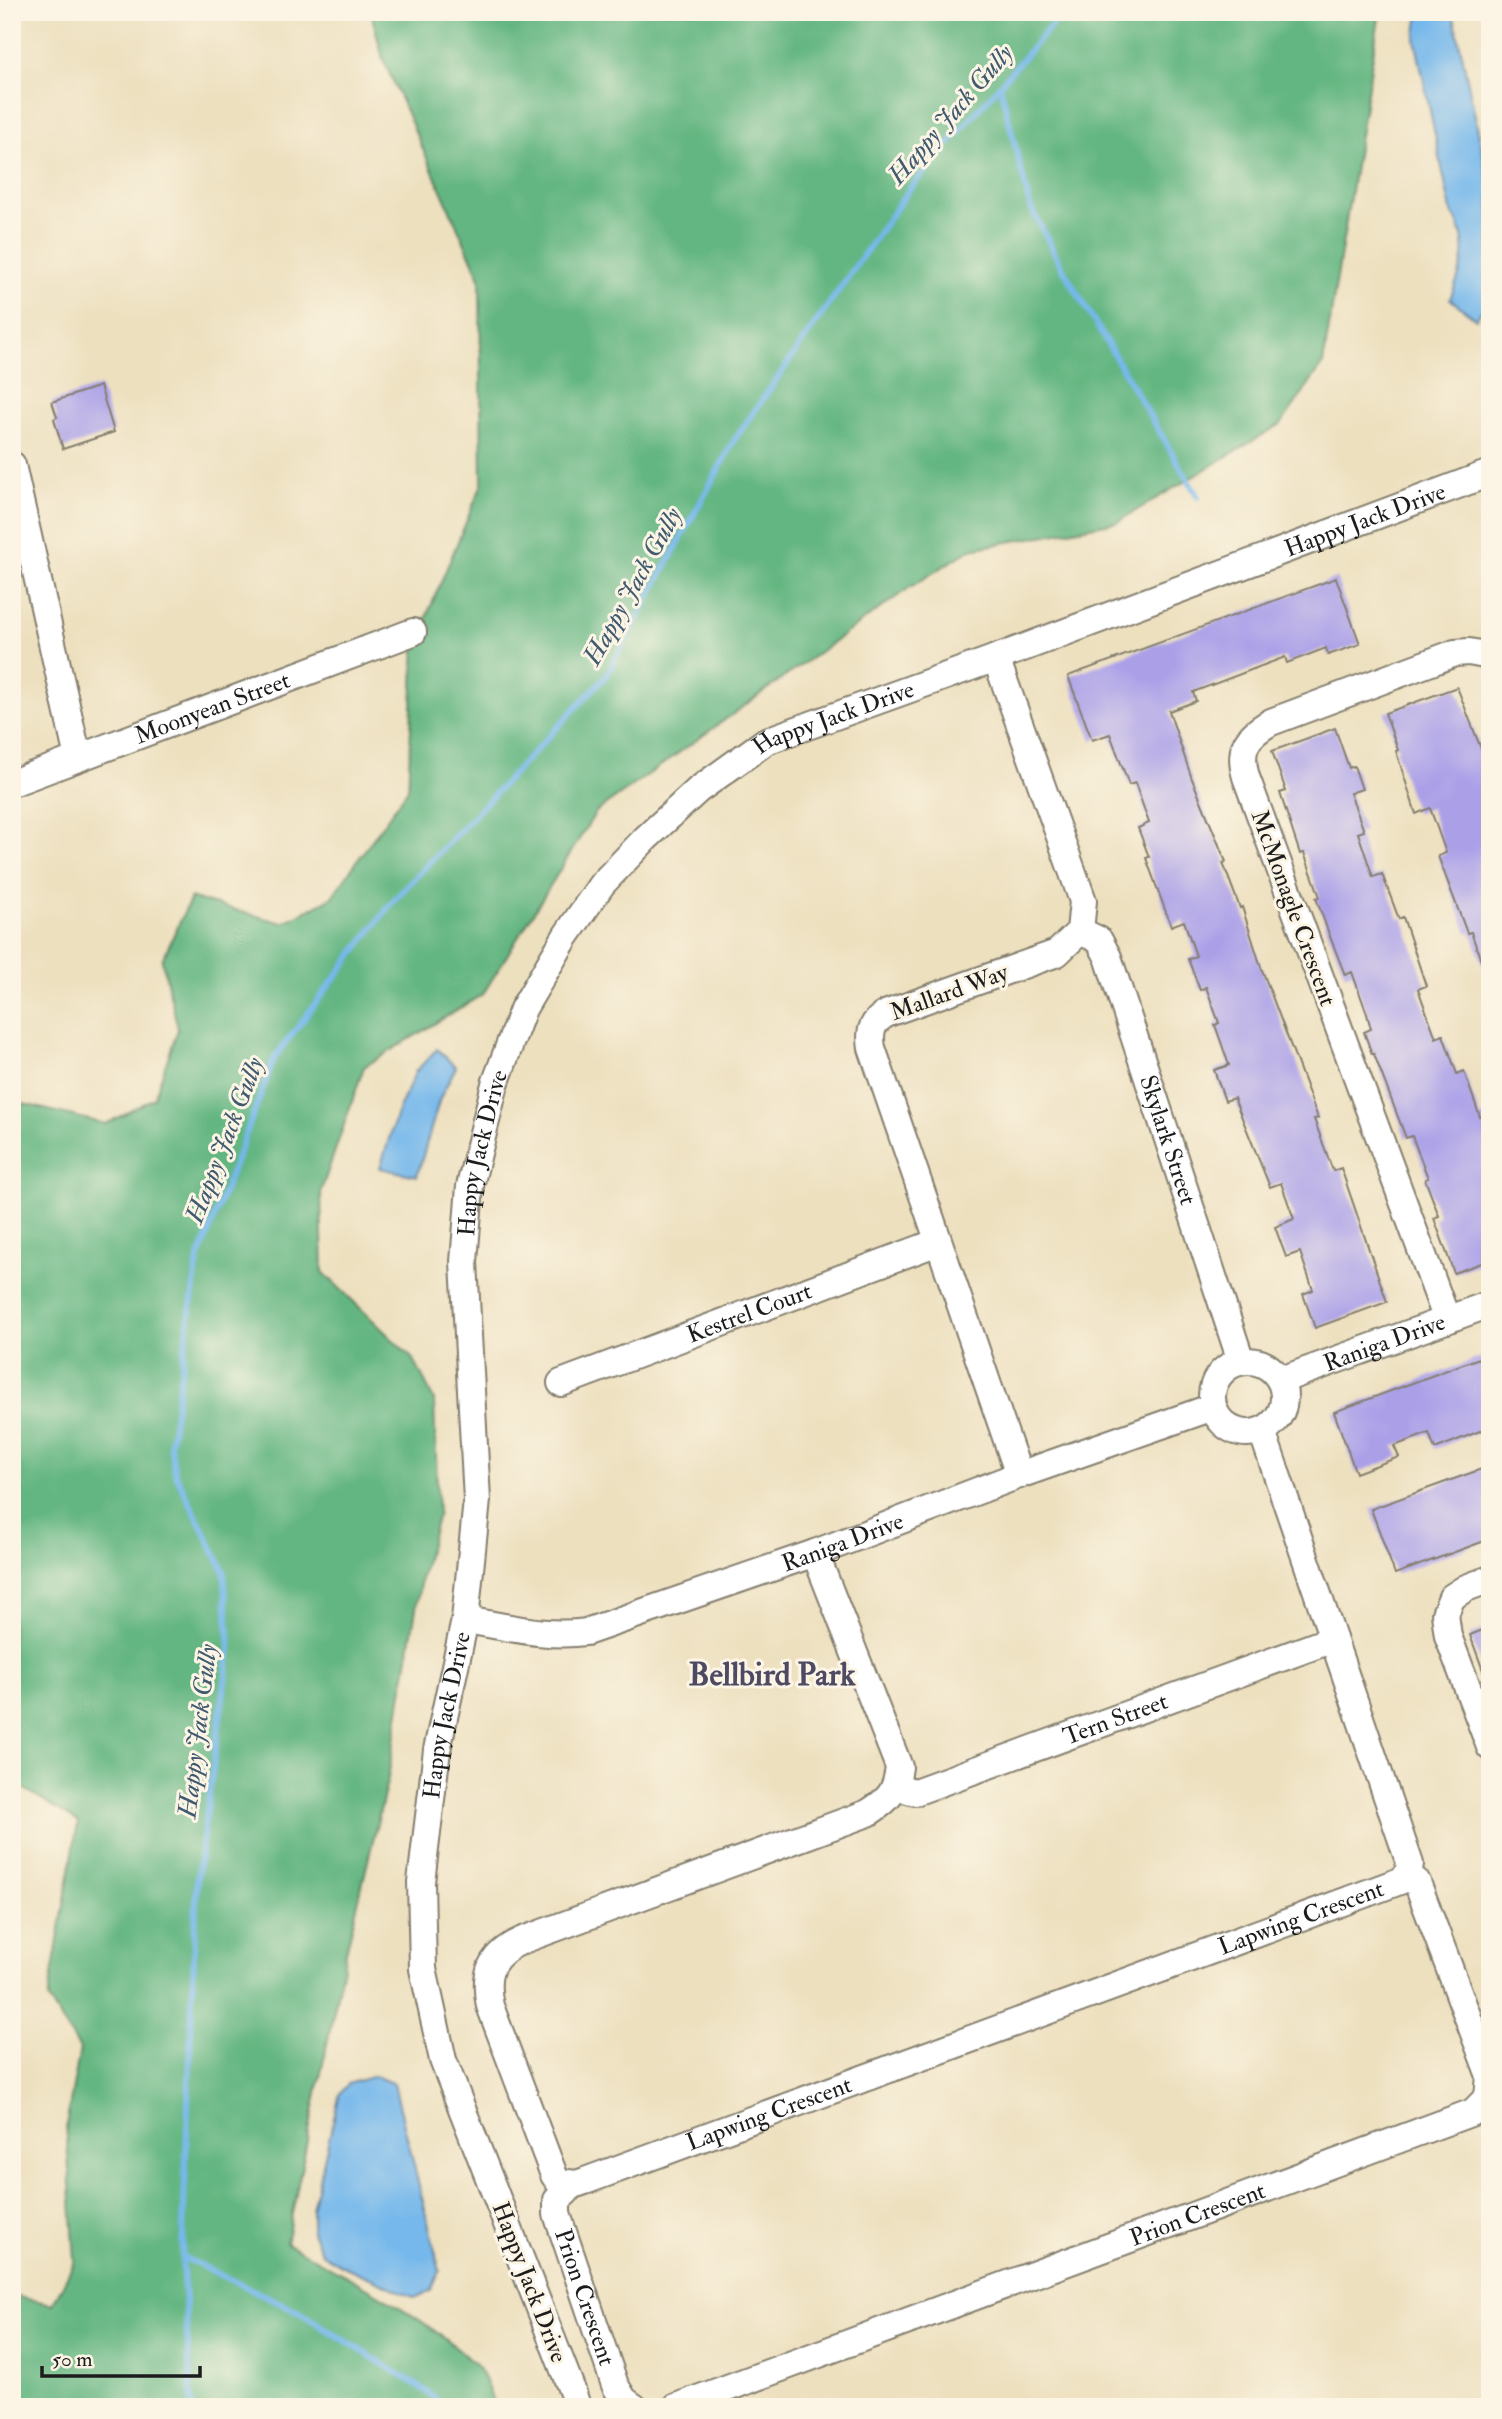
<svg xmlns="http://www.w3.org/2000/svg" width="1502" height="2419" viewBox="0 0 1502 2419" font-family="'IM FELL Double Pica',serif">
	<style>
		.forest { fill: #64b681; stroke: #40694e; stroke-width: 2 }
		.water { fill: #76b8eb; stroke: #496a84; stroke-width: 2 }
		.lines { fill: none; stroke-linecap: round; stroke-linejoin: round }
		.stream { stroke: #76b8eb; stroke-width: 6 }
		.building { fill: #aba0e8 }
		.minor-casing { stroke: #847e6e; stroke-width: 30 }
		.minor { stroke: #fff; stroke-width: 26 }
		.labels { text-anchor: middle; stroke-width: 6; stroke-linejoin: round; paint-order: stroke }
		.street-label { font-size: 24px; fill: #1c1c1c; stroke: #fcf5e5 }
		.water-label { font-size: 26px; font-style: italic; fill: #405a6f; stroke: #fcf5e5 }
		.district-label { font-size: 32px; font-weight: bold; fill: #4e4a63; stroke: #fcf5e5 }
	</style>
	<rect width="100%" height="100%" fill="#fcf5e5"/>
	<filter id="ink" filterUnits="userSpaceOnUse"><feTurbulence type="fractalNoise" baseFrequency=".0143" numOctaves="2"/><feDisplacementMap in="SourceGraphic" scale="14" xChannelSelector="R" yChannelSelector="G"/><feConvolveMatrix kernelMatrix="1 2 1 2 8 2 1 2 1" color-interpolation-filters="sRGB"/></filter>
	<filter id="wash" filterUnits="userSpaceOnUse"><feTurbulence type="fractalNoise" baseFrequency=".00686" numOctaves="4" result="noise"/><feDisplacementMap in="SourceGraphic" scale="28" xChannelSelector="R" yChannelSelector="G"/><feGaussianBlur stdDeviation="1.57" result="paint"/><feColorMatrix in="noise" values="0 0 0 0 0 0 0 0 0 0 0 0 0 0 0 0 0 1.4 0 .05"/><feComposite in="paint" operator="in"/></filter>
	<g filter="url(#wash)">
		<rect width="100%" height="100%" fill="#ede0bf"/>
		<path class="forest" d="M371 12H1380L1323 364 1281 424 1117 522 971 549 909 588 596 812 483 994 364 1067 321 1191 323 1272 414 1360 434 1400 438 1514 421 1578 388 1778 346 1952 286 2243C351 2279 422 2313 475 2365 486 2376 488 2395 498 2407H12V2296L53 2304 75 2261 66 2125 80 2049 48 1999 78 1822 12 1781V1101L106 1124 154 1098 178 1029 162 960 191 898 283 923 331 898 408 789 415 644 482 484 480 278 383 59Z"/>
		<g class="water">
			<path d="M1422 12H1453L1490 187V297L1476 319 1450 299C1463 266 1472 243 1451 211L1415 39 1418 20Z"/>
			<path d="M437 1049 456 1067 440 1098 417 1176 380 1168 397 1113 416 1071Z"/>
			<path d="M375 2076 394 2084 440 2271 431 2291 415 2298 343 2266 321 2253 312 2232V2209L340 2093 348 2084Z"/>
		</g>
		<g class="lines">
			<g class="stream">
				<path d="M1000 85 1030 206 1062 267 1198 497"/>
				<path d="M182 2257 296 2310 426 2391 444 2407"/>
				<path d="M192 2407 182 2257 197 1879 230 1648 224 1571 175 1473 170 1445 198 1260 275 1057 394 900 606 676 735 439 908 191 1063 12"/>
			</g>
		</g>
		<g id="blocks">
			<g class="building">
				<path d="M100 386 114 432 63 449 54 419 57 417 52 402Z"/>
				<path d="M1336 578 1360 644 1328 655 1326 648 1287 663 1285 657 1193 692 1196 701 1169 711 1192 779 1226 862 1223 863 1240 908 1242 907 1261 967 1318 1118 1314 1119 1333 1171 1341 1168 1387 1302 1315 1328 1303 1294 1313 1290 1300 1252 1286 1257 1275 1227 1294 1219 1281 1183 1270 1187 1234 1098 1225 1101 1214 1070 1229 1065 1215 1025 1219 1023 1206 987 1200 990 1188 959 1196 956 1184 921 1171 926 1146 858 1149 857 1138 828 1149 823 1135 783 1129 785 1110 734 1092 740 1068 676Z"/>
				<path d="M1457 687 1490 772V978H1487L1471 932 1467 933 1438 856 1446 853 1430 808 1416 814 1396 751 1398 750 1385 713Z"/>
				<path d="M1335 728 1349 768 1354 766 1362 789 1350 793 1364 831 1358 833 1373 877 1382 874 1399 919 1403 917 1426 986 1418 989 1436 1038 1443 1035 1457 1074 1464 1071 1480 1117 1484 1116 1490 1133V1260L1454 1273 1434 1218 1439 1216 1425 1179 1428 1178 1412 1136 1406 1138 1374 1054H1372L1364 1032 1371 1029 1367 1014 1352 972 1345 975 1329 934 1316 898 1320 897 1304 853 1300 854 1280 793 1286 791 1272 751Z"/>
				<path d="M1490 1354V1427L1435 1449 1429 1433 1394 1446 1399 1457 1356 1473 1334 1412Z"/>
				<path d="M1490 1466V1539L1395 1574 1371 1509Z"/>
				<path d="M1490 1627V1684H1488L1470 1635Z"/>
			</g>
		</g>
	</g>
	<g filter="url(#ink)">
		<use href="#blocks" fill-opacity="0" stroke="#847e6e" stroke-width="2"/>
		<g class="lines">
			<g class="minor-casing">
				<g id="minor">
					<path d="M12 465 78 758"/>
					<path d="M996 658 1083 901 1080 931 1057 953 888 1013C872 1021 869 1031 872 1048L1019 1475"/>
					<path id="s1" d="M12 783 413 632"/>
					<path id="s2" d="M1080 931 1099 940 1108 957 1241 1361"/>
					<path d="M1447 1320 1246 777C1238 749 1246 736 1271 722L1455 653 1469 652 1490 656"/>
					<circle cx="1248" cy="1397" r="36"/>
					<path id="s3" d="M1281 1380 1490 1304"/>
					<path id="s4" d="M561 1383 938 1242"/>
					<path id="s5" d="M815 1553 899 1767C896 1792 890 1799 868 1813L523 1940C491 1954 483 1972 490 2006L554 2175 559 2182 576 2184 585 2181 1400 1881 1408 1875 1410 1864 1262 1431"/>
					<path d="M1490 1579 1466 1588 1452 1597 1445 1614 1448 1636 1490 1747"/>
					<path id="s6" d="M465 1620C505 1626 546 1638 586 1632L815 1553 1019 1475 1213 1407"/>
					<path id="s7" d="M896 1787 915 1792 1333 1639"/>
					<path id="s8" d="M568 2184 566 2192 557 2200V2214L615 2385 624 2400 634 2407"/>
					<path id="s9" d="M577 2407 573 2393 443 2060 423 1969 421 1882 437 1750 465 1620 477 1500 464 1262 470 1186 495 1084 523 1009 566 936 602 884 645 839 698 790 766 741 996 658 1490 473"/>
					<path id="s10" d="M676 2407 1473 2112 1488 2097 1490 2076 1417 1882 1408 1875"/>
				</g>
			</g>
			<use href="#minor" class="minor"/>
		</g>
	</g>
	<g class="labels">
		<g class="street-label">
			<text dy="8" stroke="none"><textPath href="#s9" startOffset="2443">Happy Jack Drive</textPath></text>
			<text dy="8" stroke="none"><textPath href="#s1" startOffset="214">Moonyean Street</textPath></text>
			<text dy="8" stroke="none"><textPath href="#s9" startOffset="1876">Happy Jack Drive</textPath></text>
			<text transform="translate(1294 908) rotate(70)" y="8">McMonagle Crescent</text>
			<text transform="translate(949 992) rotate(-20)" y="8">Mallard Way</text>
			<text dy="8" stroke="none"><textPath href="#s2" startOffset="233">Skylark Street</textPath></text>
			<text dy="8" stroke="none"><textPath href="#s9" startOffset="1288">Happy Jack Drive</textPath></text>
			<text dy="8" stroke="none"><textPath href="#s4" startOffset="201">Kestrel Court</textPath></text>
			<text dy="8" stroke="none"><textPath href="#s3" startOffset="110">Raniga Drive</textPath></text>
			<text dy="8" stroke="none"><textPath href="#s6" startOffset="394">Raniga Drive</textPath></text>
			<text dy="8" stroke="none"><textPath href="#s9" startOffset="721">Happy Jack Drive</textPath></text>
			<text dy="8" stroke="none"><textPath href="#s7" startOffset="233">Tern Street</textPath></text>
			<text dy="8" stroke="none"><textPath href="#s5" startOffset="1717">Lapwing Crescent</textPath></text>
			<text dy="8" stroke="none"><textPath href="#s5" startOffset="1150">Lapwing Crescent</textPath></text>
			<text dy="8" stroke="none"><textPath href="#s10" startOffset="556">Prion Crescent</textPath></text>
			<text transform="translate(530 2282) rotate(69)" y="8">Happy Jack Drive</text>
			<text dy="8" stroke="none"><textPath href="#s8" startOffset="122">Prion Crescent</textPath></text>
		</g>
		<g class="water-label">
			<text transform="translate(950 114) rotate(-49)" y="9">Happy Jack Gully</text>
			<text transform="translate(632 586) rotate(-61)" y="9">Happy Jack Gully</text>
			<text transform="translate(224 1140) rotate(-69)" y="9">Happy Jack Gully</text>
			<text transform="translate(197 1731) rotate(-83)" y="9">Happy Jack Gully</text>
		</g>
		<g class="district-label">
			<text x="772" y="1685">Bellbird Park</text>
		</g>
	</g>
	<rect width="1502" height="2419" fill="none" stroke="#fcf5e5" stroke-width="42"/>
	<path d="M42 2366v10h158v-10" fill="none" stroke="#1c1c1c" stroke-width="3.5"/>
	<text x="52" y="2366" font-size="21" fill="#1c1c1c" stroke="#fcf5e5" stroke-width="5" paint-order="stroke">50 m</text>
</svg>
